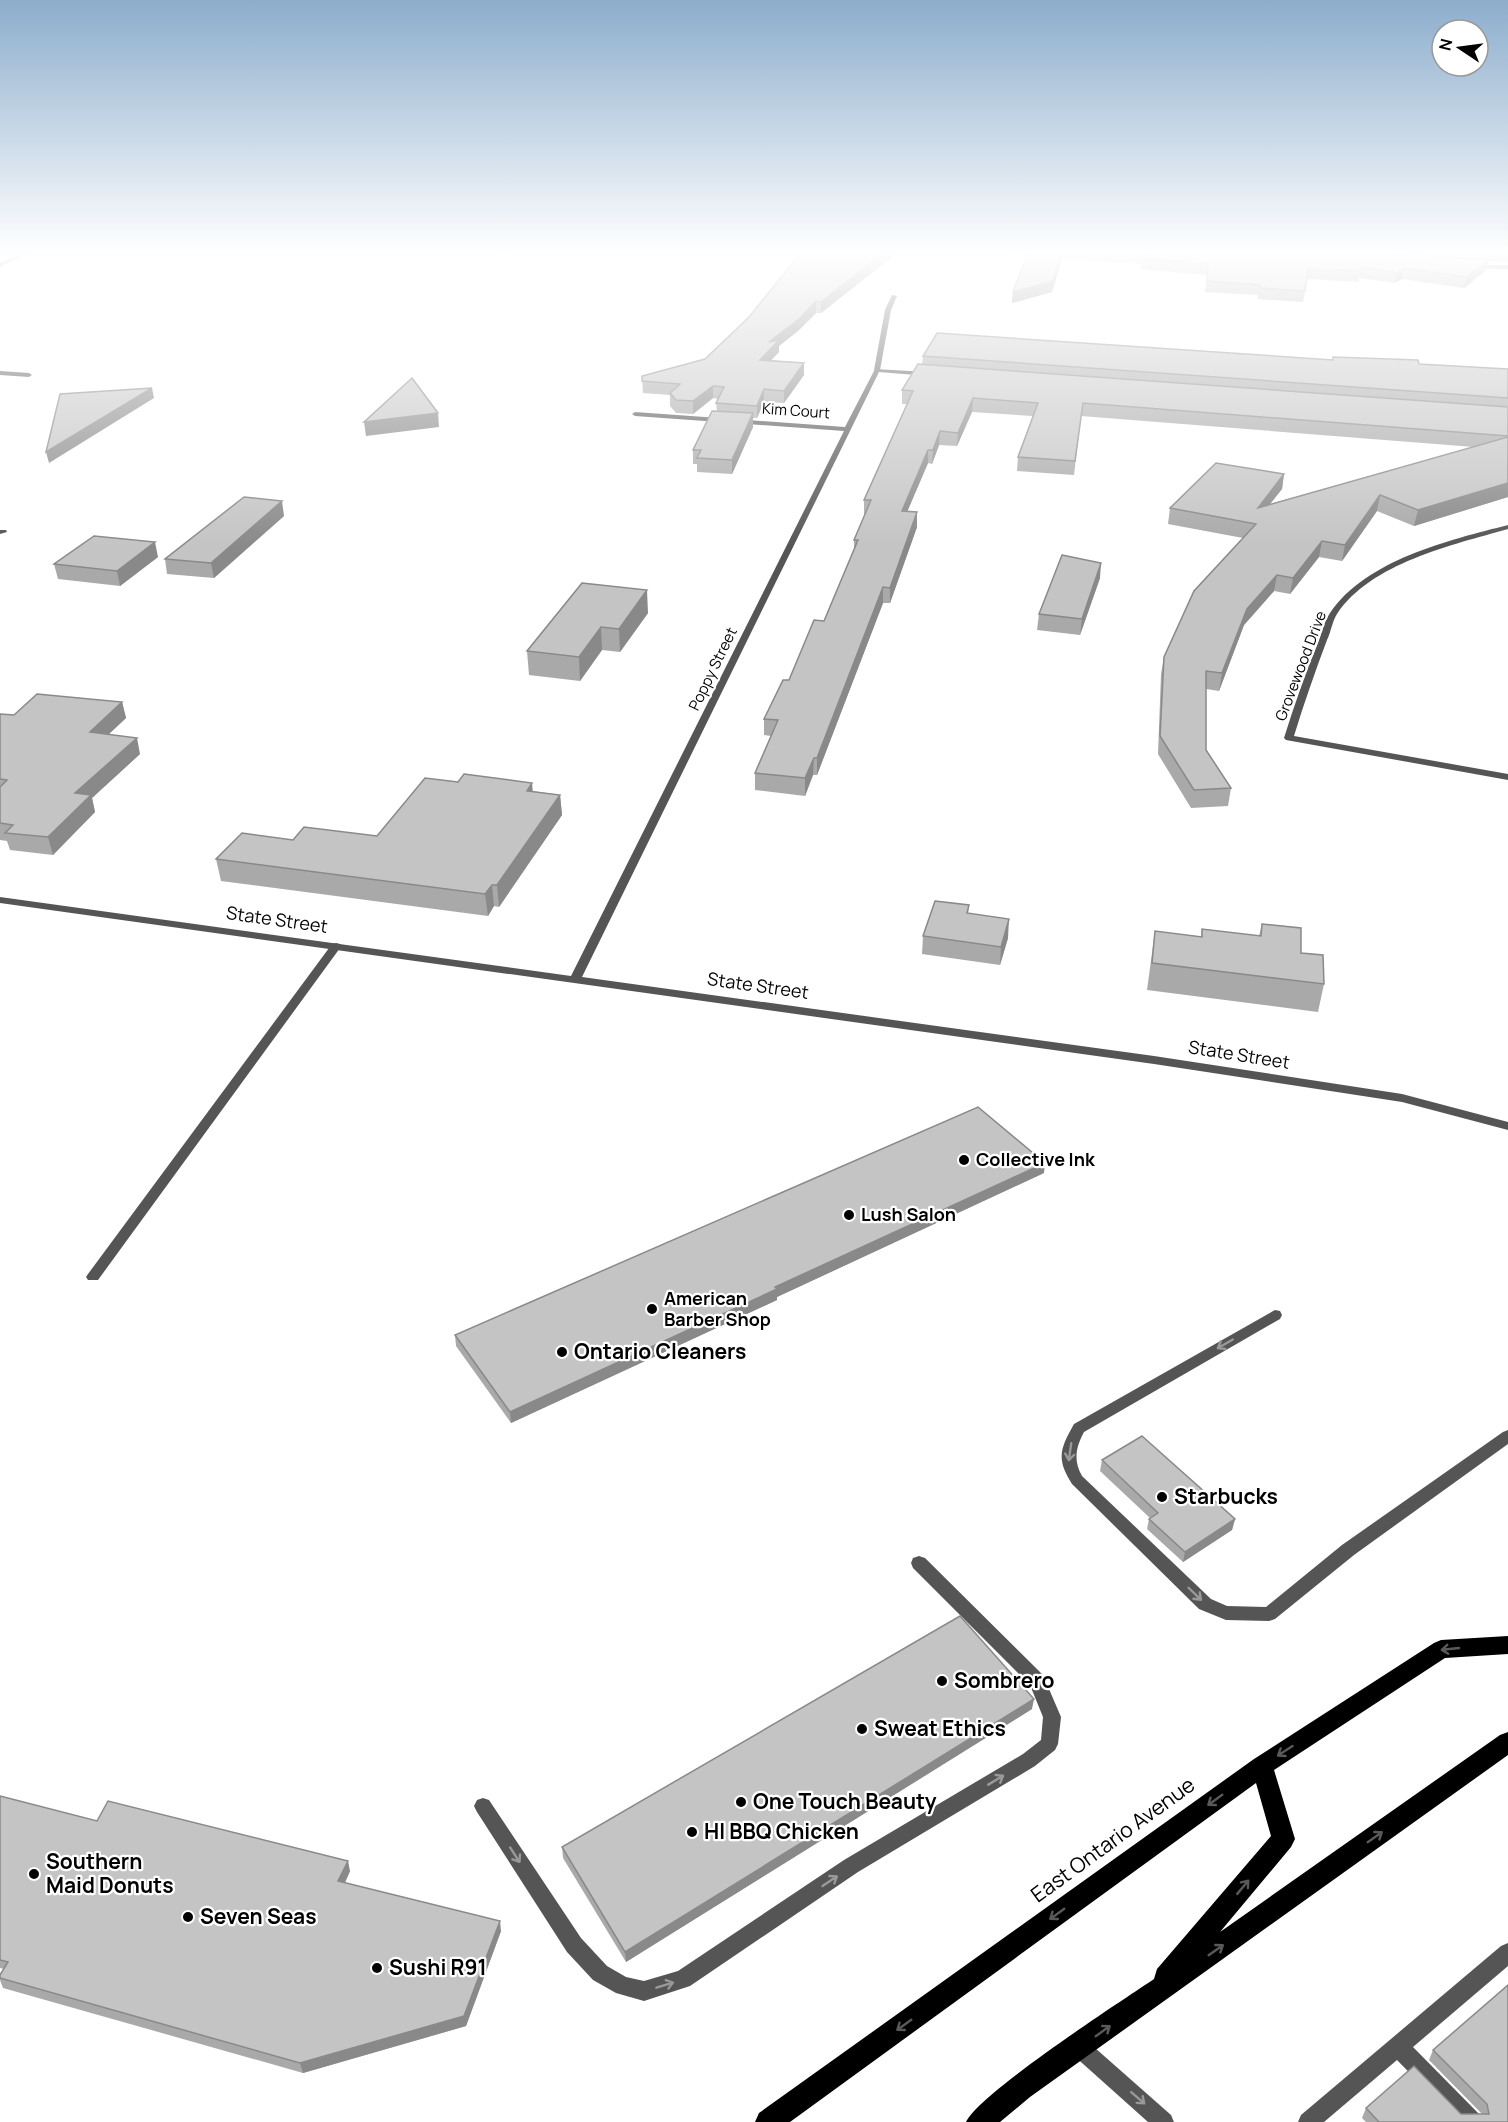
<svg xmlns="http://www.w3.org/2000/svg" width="1508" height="2122" viewBox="0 0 1508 2122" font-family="Manrope,sans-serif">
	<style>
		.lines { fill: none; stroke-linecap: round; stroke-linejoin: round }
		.lane { fill: #555; fill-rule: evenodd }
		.street { fill: #555; fill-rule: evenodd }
		.primary { fill: #000; fill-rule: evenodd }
		.wall { fill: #a9a9a9 }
		.shaded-wall { fill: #898989 }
		.building { fill: #c4c4c4; stroke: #898989; stroke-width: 1.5 }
		.oneway { stroke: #999 }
		.oneway2 { stroke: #595959 }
		.poi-dot { fill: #000; stroke: #fff; stroke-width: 2 }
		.labels { text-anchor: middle; stroke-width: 4.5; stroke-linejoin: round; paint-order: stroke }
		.far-street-label { font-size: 15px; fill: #000; stroke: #fff }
		.street-label { font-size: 18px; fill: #000; stroke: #fff }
		.poi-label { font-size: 18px; font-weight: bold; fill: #000; stroke: #fff; text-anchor: start }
		.near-poi-label { font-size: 21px; font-weight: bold; fill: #000; stroke: #fff; text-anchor: start }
		.near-street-label { font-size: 21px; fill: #000; stroke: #fff }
	</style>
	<rect width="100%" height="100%" fill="#fff"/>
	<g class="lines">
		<g class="lane">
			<path d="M892 295 897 296 891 310 880 370 877 372 874 370 885 310Z"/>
			<path d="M336 943 340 944 342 946 340 948 98 1280H88L86 1277 88 1274 332 944Z"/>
			<path d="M1275 1310 1280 1311 1282 1315 1280 1319 1084 1432C1076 1447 1073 1460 1082 1476L1211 1599 1227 1606 1266 1607 1342 1545 1503 1432 1508 1430V1444L1354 1555 1275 1619 1269 1621 1226 1620 1199 1609 1072 1484C1056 1459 1060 1449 1074 1424Z"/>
			<path d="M919 1556 925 1558 1043 1675 1061 1717 1058 1744 1055 1750 1035 1766 858 1872 690 1986 644 2001 616 1993 593 1980 567 1952 477 1812 474 1806 477 1800 483 1798 489 1800 581 1938 607 1966 626 1977 644 1981 678 1971 844 1860 1023 1754 1041 1740 1043 1717 1030 1685 913 1568 911 1563 913 1558Z"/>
			<path d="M1508 1943V1966L1413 2047 1480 2115 1483 2122H1458L1397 2060 1324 2122H1298L1301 2115 1501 1946Z"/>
			<path d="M1079 2037 1086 2040 1171 2115 1174 2122H1148L1072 2054 1069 2047 1072 2040Z"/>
		</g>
		<g class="street">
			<path d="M0 250H34L0 267V263L19 254 0 253Z"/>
			<path d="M1469 265H1508V269L1471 268Z"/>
			<path d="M875 369 928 372 931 374 928 376 879 372 582 977 1154 1056 1402 1094 1508 1122V1130L1402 1102 1154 1064 0 903V897L571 976 844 431 635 416 632 414 635 412 845 427Z"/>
			<path d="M0 371 29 373 32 375 29 377 0 375Z"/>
			<path d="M1508 525V529C1452 545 1371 563 1337 614 1332 622 1331 632 1327 640 1315 672 1304 703 1294 736L1508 774V780L1286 740 1284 738C1294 706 1305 674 1318 643 1322 633 1324 622 1330 613 1366 560 1449 540 1508 525Z"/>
			<path d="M0 530H6L7 532 0 534Z"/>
		</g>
		<path class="primary" d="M1508 1636V1654L1445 1658 1274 1770 1295 1839 1291 1847 1220 1932 1500 1735 1508 1732V1755L1030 2097 1000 2122H966C978 2094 1120 2002 1154 1979L1157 1969 1271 1836 1256 1783 790 2122H755L759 2113 1254 1759 1434 1643 1441 1640Z"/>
	</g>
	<g class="wall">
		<path d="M901 250 821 313H816L798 331 779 346V352L771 360 804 363V375L784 403 764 402 757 418H753V427L732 474 697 472V464H693V450L717 411 716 403 718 399 713 398 693 414 676 413 670 406V395L643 393 642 376 705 359Z"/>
		<path d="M1029 250H1508V262L1488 261 1486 270 1464 288 1402 279 1395 283 1359 278V282L1307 279 1303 302 1258 299V295L1205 292 1207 275 1141 269 1142 264 1062 259 1052 292 1012 303 1013 292Z"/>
		<path d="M923 356 1332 360 1508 369V497L1414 526 1377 511 1342 561 1319 557 1290 594 1274 591 1244 625 1219 691 1206 689V750L1231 788 1228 806 1191 808 1158 754 1161 674 1164 657 1243 538 1168 524 1170 508 1284 474 1282 489 1270 504 1474 447 1081 416 1074 475 1017 471 1018 457 1033 416 972 412 957 446 939 445 932 464 928 463 907 512 917 527 890 603H883L817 775H813L805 796 755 790V773L771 736 764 735V719L789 680 824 621 854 550V540L865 514H864V500L908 404H902V390L922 365Z"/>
		<path d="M284 516 214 578 167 574 165 559Z"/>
		<path d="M158 557 120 586 58 579 54 564Z"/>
		<path d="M1100 578 1080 635 1037 630 1039 614Z"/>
		<path d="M582 583 648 613 620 652 602 650 580 681 529 675 527 651Z"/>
		<path d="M122 702 126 718 109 734 140 754 92 798 95 812 53 855 10 850 7 841 0 840V714L14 715Z"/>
		<path d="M533 791 560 795 562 815 499 907 494 906 488 916 221 881 216 859 293 840 377 836Z"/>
		<path d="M969 905 968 914 1008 938 1000 965 922 954 923 936Z"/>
		<path d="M1262 924 1301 953 1324 984 1318 1012 1147 990 1155 931 1201 937 1202 929 1259 936Z"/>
		<path d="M1044 1173 777 1297V1300L511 1423 456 1346 455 1335Z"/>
		<path d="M1102 1460 1235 1519 1232 1530 1183 1562 1147 1529 1149 1519 1150 1518 1100 1471Z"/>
		<path d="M1032 1709 626 1962 563 1858 562 1847Z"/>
		<path d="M0 1796 97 1821 350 1871 345 1883 501 1931 466 2026 303 2073 3 1988 0 1980V1975L4 1969 0 1968Z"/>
		<path d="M1433 2050 1508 2122H1366L1362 2118 1366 2108 1461 2114H1482L1429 2060Z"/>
	</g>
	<g class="shaded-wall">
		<path d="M887 250H901L821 313V302Z"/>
		<path d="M1063 250 1062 259 1052 292 1012 303 1013 292Z"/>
		<path d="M1488 260 1486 270 1464 288 1467 277Z"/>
		<path d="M1404 268 1402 279 1395 283 1397 273Z"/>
		<path d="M816 301V313L798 331 779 346V352L760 372V360L769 342Z"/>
		<path d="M804 363V375L784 403V391Z"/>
		<path d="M713 386V398L693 414V401Z"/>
		<path d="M152 388 154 398 49 463 46 452Z"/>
		<path d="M764 389V402L757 418V406Z"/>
		<path d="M973 398 972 412 957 446 958 433Z"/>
		<path d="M438 413 439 427 366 436 364 422Z"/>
		<path d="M753 413V427L732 474V460Z"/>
		<path d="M940 431 939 445 932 464 933 450Z"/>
		<path d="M928 450V463L901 526 902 511Z"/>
		<path d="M1284 474 1282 489 1255 523 1258 508Z"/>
		<path d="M1508 483V497L1414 526 1418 510Z"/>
		<path d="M1380 495 1377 511 1342 561 1345 545Z"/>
		<path d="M282 501 284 516 214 578 211 563Z"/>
		<path d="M917 512V527L890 603V588Z"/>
		<path d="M1322 541 1319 557 1290 594 1293 578Z"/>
		<path d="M155 542 158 557 120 586 117 571Z"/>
		<path d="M1101 563 1100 578 1080 635 1082 619Z"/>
		<path d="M1277 575 1274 591 1244 625 1219 691 1222 673 1247 609Z"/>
		<path d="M883 587V603L817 775V758Z"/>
		<path d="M647 590 648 613 620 652 619 629Z"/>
		<path d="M601 627 602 650 580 681 579 657Z"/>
		<path d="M122 702 126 718 94 748 90 732Z"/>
		<path d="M137 738 140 754 92 798 95 812 53 855 48 837 75 793Z"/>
		<path d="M814 758 813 775 805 796V778Z"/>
		<path d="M532 783 534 804 527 791Z"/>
		<path d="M560 795 562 815 499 907 497 885Z"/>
		<path d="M492 885 494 906 488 916 485 894Z"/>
		<path d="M1009 919 1008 938 1000 965 1001 947Z"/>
		<path d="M1045 1163 1044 1173 777 1297V1300L511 1423 510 1412 775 1287Z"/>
		<path d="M1235 1519 1232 1530 1183 1562 1185 1552Z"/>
		<path d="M1034 1699 1032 1709 626 1962 625 1952Z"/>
		<path d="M348 1861 350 1871 341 1891 338 1881Z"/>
		<path d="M500 1921 501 1931 466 2026 303 2073 300 2063Z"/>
	</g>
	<g class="building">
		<path d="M803 250H887L821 302 816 301 799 319 769 342 779 340 760 360 804 363 784 391 764 389 757 406 716 403 724 387 713 386 693 401 676 400 670 393 680 384 642 381V376L705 359 749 317Z"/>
		<path d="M1029 250H1062L1053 281 1013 292Z"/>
		<path d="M1090 250H1322L1488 260 1467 277 1404 268 1397 273 1360 267V271L1308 269 1305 291 1260 288V285L1207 281 1208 264 1142 258 1146 254Z"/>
		<path d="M1478 250H1508V252Z"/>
		<path d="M937 333 1333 360V357L1418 360 1419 364 1508 369V398L923 356Z"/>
		<path d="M918 364 1508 407V436L1083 403 1075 461 1018 457 1038 403 973 398 958 433 940 431 933 450H928L902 511 917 512 890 588 883 587 817 758H814L805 778 755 773 778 720 764 719 783 680H789L814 620 824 621 858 540H854L871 500H864L913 391 902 390Z"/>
		<path d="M412 378 438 413 364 422Z"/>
		<path d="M152 388 46 452 60 394Z"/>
		<path d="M712 411 753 413 732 460 697 458 701 450H693Z"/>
		<path d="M1508 437V483L1418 510 1380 495 1345 545 1322 541 1293 578 1277 575 1247 609 1222 673 1206 671V750L1231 788 1194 790 1160 736 1164 657 1194 591 1256 524 1170 508 1216 463 1284 474 1258 508Z"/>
		<path d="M244 497 282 501 211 563 165 559Z"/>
		<path d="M94 536 155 542 117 571 54 564Z"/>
		<path d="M1062 555 1101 563 1082 619 1039 614Z"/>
		<path d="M582 583 647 590 619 629 601 627 579 657 527 651Z"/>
		<path d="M37 694 122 702 90 732 137 738 75 793 91 795 48 837 5 833 13 825 0 823V787L7 780 0 779V714L14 715Z"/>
		<path d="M464 774 532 783 527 791 560 795 497 885H492L485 894 216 859 242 833 293 840 304 827 377 836 425 778 458 782Z"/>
		<path d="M935 901 969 905 967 913 1009 919 1001 947 923 936Z"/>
		<path d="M1262 924 1301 928V953L1323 955 1324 984 1152 963 1155 931 1202 937V929L1261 936Z"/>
		<path d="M978 1107 1045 1163 775 1287 777 1289 510 1412 455 1335Z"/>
		<path d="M1142 1436 1235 1519 1185 1552 1149 1519 1158 1513 1102 1460Z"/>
		<path d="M960 1616 1034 1699 625 1952 562 1847Z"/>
		<path d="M0 1796 97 1821 108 1801 348 1861 338 1881 500 1921 464 2016 300 2063 0 1978V1975L8 1962 0 1960Z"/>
		<path d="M1508 1985V2122H1379L1366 2108 1414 2066 1461 2114H1489L1487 2104 1433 2050Z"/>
	</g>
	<defs><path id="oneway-shaft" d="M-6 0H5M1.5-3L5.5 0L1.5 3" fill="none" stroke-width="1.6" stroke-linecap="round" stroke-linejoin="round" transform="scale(1.5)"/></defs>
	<g class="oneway">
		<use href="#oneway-shaft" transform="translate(1225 1344) rotate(150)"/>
		<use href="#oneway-shaft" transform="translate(1070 1452) rotate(98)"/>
		<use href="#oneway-shaft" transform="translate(1195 1594) rotate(44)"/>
		<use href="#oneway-shaft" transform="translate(996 1780) rotate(-31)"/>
		<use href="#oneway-shaft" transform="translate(515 1855) rotate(57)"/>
		<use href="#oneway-shaft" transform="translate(830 1881) rotate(-34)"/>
		<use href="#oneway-shaft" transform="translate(665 1985) rotate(-17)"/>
		<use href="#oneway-shaft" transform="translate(1138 2098) rotate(41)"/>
	</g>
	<g class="oneway2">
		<use href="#oneway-shaft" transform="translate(1450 1649) rotate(174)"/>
		<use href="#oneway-shaft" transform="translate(1285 1751) rotate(147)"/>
		<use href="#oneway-shaft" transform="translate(1215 1800) rotate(144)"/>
		<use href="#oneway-shaft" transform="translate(1375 1837) rotate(-35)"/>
		<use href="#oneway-shaft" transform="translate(1243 1887) rotate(-50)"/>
		<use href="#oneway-shaft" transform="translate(1057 1914) rotate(144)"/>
		<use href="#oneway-shaft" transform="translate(1216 1950) rotate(-35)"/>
		<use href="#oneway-shaft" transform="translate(904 2025) rotate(144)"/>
		<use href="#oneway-shaft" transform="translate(1103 2031) rotate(-36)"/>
	</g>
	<linearGradient id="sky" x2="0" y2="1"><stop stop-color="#8cadcc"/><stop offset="0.46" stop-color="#fff"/><stop offset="1" stop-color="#fff" stop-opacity="0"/></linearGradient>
	<rect width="1508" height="547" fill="url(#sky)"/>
	<g class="poi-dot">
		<circle cx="964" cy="1160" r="6"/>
		<circle cx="849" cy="1215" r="6"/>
		<circle cx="652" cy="1309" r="6"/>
		<circle cx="562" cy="1352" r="6"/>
		<circle cx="1162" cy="1497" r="6"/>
		<circle cx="942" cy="1681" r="6"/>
		<circle cx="862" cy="1729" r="6"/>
		<circle cx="741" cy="1802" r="6"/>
		<circle cx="692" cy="1832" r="6"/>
		<circle cx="34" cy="1874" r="6"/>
		<circle cx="188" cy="1917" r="6"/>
		<circle cx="377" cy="1968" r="6"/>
	</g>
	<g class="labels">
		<g class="far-street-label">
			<text transform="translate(796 411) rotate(4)" y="5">Kim Court</text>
			<text transform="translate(1301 666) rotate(-69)" y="5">Grovewood Drive</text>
			<text transform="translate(713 669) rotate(-64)" y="5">Poppy Street</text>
		</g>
		<g class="street-label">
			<text transform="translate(277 920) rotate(8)" y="6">State Street</text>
			<text transform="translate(758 986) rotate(8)" y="6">State Street</text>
			<text transform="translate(1239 1055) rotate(9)" y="6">State Street</text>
		</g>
		<g class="poi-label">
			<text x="976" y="1166">Collective Ink</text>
			<text x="861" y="1221">Lush Salon</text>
			<text x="664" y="1305">American<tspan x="664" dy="21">Barber Shop</tspan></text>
		</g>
		<g class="near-poi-label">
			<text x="574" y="1359">Ontario Cleaners</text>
			<text x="1174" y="1504">Starbucks</text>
			<text x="954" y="1688">Sombrero</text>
			<text x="874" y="1736">Sweat Ethics</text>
			<text x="753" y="1809">One Touch Beauty</text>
			<text x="704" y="1839">HI BBQ Chicken</text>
			<text x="46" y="1869">Southern<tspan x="46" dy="24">Maid Donuts</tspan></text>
			<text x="200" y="1924">Seven Seas</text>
			<text x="389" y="1975">Sushi R91</text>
		</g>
		<g class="near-street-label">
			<text transform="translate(1113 1840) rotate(-36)" y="7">East Ontario Avenue</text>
		</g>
	</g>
	<g transform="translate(1460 48) rotate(283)"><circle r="28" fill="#ffffff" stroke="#999999" stroke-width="1.5"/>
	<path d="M0-4.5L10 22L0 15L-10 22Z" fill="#000000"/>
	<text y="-9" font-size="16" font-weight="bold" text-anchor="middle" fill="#000000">N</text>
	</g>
</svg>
